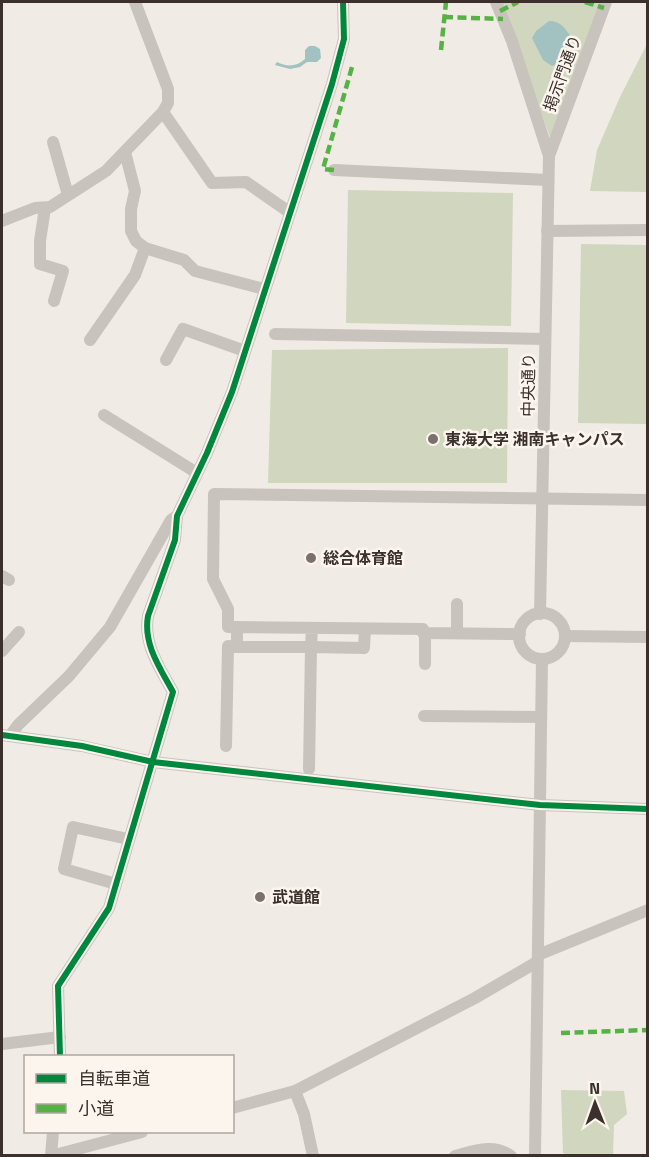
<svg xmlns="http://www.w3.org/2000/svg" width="649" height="1157" viewBox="0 0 649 1157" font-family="'Titillium Web','Noto Sans JP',sans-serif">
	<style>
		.green { fill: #d1d6bf }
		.water { fill: #a1c2c1 }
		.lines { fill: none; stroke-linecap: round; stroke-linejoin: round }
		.minor { stroke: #c9c3be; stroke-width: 12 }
		.quiet { stroke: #57b246; stroke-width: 4.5; stroke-dasharray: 9 4.5; stroke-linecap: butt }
		.cycleway-casing { stroke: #fbf5ee; stroke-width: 10 }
		.cycleway { stroke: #00873e; stroke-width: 6 }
		.poi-dot { fill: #7a716c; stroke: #fbf5ee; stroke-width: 2 }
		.labels { text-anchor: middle; stroke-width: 5; stroke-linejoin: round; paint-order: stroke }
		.street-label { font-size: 16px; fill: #3b302b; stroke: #fbf5ee }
		.poi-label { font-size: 16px; font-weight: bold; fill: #3b302b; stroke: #fbf5ee; text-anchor: start }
	</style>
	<rect width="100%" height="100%" fill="#f0ebe5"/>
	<g class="green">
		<path d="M501 2H601L551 140Z"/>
		<path d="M647 44V192L590 191 597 150 620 97Z"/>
		<path d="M348 190 513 193 511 326 346 323Z"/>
		<path d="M581 244 647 245V424L578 423Z"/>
		<path d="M508 348 507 483H268L272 350Z"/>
		<path d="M561 1090 624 1091 627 1114 614 1125 613 1155H570L563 1153Z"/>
	</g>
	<g class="water">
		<path d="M549 21C561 21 566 29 572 39 569 50 563 62 552 66L543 60 532 38 536 31Z"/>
		<path d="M309 46H315L320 49 321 58 317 62H307L300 67 290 69 275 65 277 62C287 67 296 67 305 59V50Z"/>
	</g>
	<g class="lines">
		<g class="minor">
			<path d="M496 2 512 41 549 156 540 614"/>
			<path d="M163 112 212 183 246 182 289 212"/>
			<path d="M53 142 68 195"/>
			<path d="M125 152 135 191 131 209V231L136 241 145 248 184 260 195 271 264 289"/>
			<path d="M549 156 606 2"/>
			<path d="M334 170 548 180"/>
			<path d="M45 208 40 241V264L63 271 54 301"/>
			<path d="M2 221 35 208 50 207 106 171 163 112 168 103V89L135 2"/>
			<path d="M547 231 648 230"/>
			<path d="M275 334 545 339"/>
			<path d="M90 340 135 275 145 248"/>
			<path d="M166 360 183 329 245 351"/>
			<path d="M104 415 197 473"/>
			<path d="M2 576 9 580"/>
			<path d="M457 604V633"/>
			<circle cx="542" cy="636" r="23"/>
			<path d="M237 627H228V609L213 579 214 494 648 500"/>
			<path d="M312 628 311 647H237V627L423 629V633L520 634"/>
			<path d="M565 636 648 637"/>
			<path d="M2 651 19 632"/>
			<path d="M425 664V633"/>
			<path d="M424 716 541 717"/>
			<path d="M2 735 82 746 153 762 540 805 648 809"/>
			<path d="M10 736 18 725 69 676 110 627 171 520 177 516"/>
			<path d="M226 746 228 646 237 647"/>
			<path d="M309 769 311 647 364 648 365 629"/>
			<path d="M116 884 64 869 73 827 128 839"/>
			<path d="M538 955 648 910"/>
			<path d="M2 1044 60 1037"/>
			<path d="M60 1056 58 986 109 908 173 692C160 668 143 644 148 616L175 540 177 516 207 453 232 392 332 84 344 39 343 2"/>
			<path d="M295 1091 304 1114 313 1156"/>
			<path d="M232 1108 295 1091 475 998 537 962"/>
			<path d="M51 1156 142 1132"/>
			<path d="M51 1156 53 1132"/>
			<path d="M455 1156C474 1151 493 1143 511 1156"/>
			<path d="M535 1156 542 659"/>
		</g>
		<g class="quiet">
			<path d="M585 2 604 8"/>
			<path d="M500 11 518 2"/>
			<path d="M444 17 503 19"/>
			<path d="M441 50 446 2"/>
			<path d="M334 170 323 169 352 67"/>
			<path d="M561 1033 648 1030"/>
		</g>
		<g class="cycleway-casing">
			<g id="cycleway">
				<path d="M2 735 82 746 153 762 540 805 648 809"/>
				<path d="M60 1056 58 986 109 908 173 692C160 668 143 644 148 616L175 540 177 516 207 453 232 392 332 84 344 39 343 2"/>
			</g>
		</g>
		<use href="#cycleway" class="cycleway"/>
	</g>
	<g class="poi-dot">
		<circle cx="433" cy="439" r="6"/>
		<circle cx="311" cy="558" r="6"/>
		<circle cx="260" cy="897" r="6"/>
	</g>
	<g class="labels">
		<g class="street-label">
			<text transform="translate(562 73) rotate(-70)" y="6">掲示門通り</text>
			<text transform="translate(528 385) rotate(-89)" y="6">中央通り</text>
		</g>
		<g class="poi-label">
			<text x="445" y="445">東海大学 湘南キャンパス</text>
			<text x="323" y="564">総合体育館</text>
			<text x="272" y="903">武道館</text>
		</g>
	</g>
	<rect width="649" height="1157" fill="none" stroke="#3b302b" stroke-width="6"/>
	<rect x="24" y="1055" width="210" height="78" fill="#fbf5ee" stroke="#aea6a0" stroke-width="1.5"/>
	<rect x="36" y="1074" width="30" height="9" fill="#00873e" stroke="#aea6a0" stroke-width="1.5"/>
	<text x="78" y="1085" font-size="18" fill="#3b302b">自転車道</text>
	<rect x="36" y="1104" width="30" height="9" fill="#57b246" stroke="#aea6a0" stroke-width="1.5"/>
	<text x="78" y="1115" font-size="18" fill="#3b302b">小道</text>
	<g transform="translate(595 1103) rotate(359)" stroke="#fbf5ee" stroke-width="4.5" paint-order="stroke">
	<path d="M0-4.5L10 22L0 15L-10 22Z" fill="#3b302b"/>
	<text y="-9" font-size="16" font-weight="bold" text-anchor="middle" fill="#3b302b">N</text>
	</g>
</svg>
